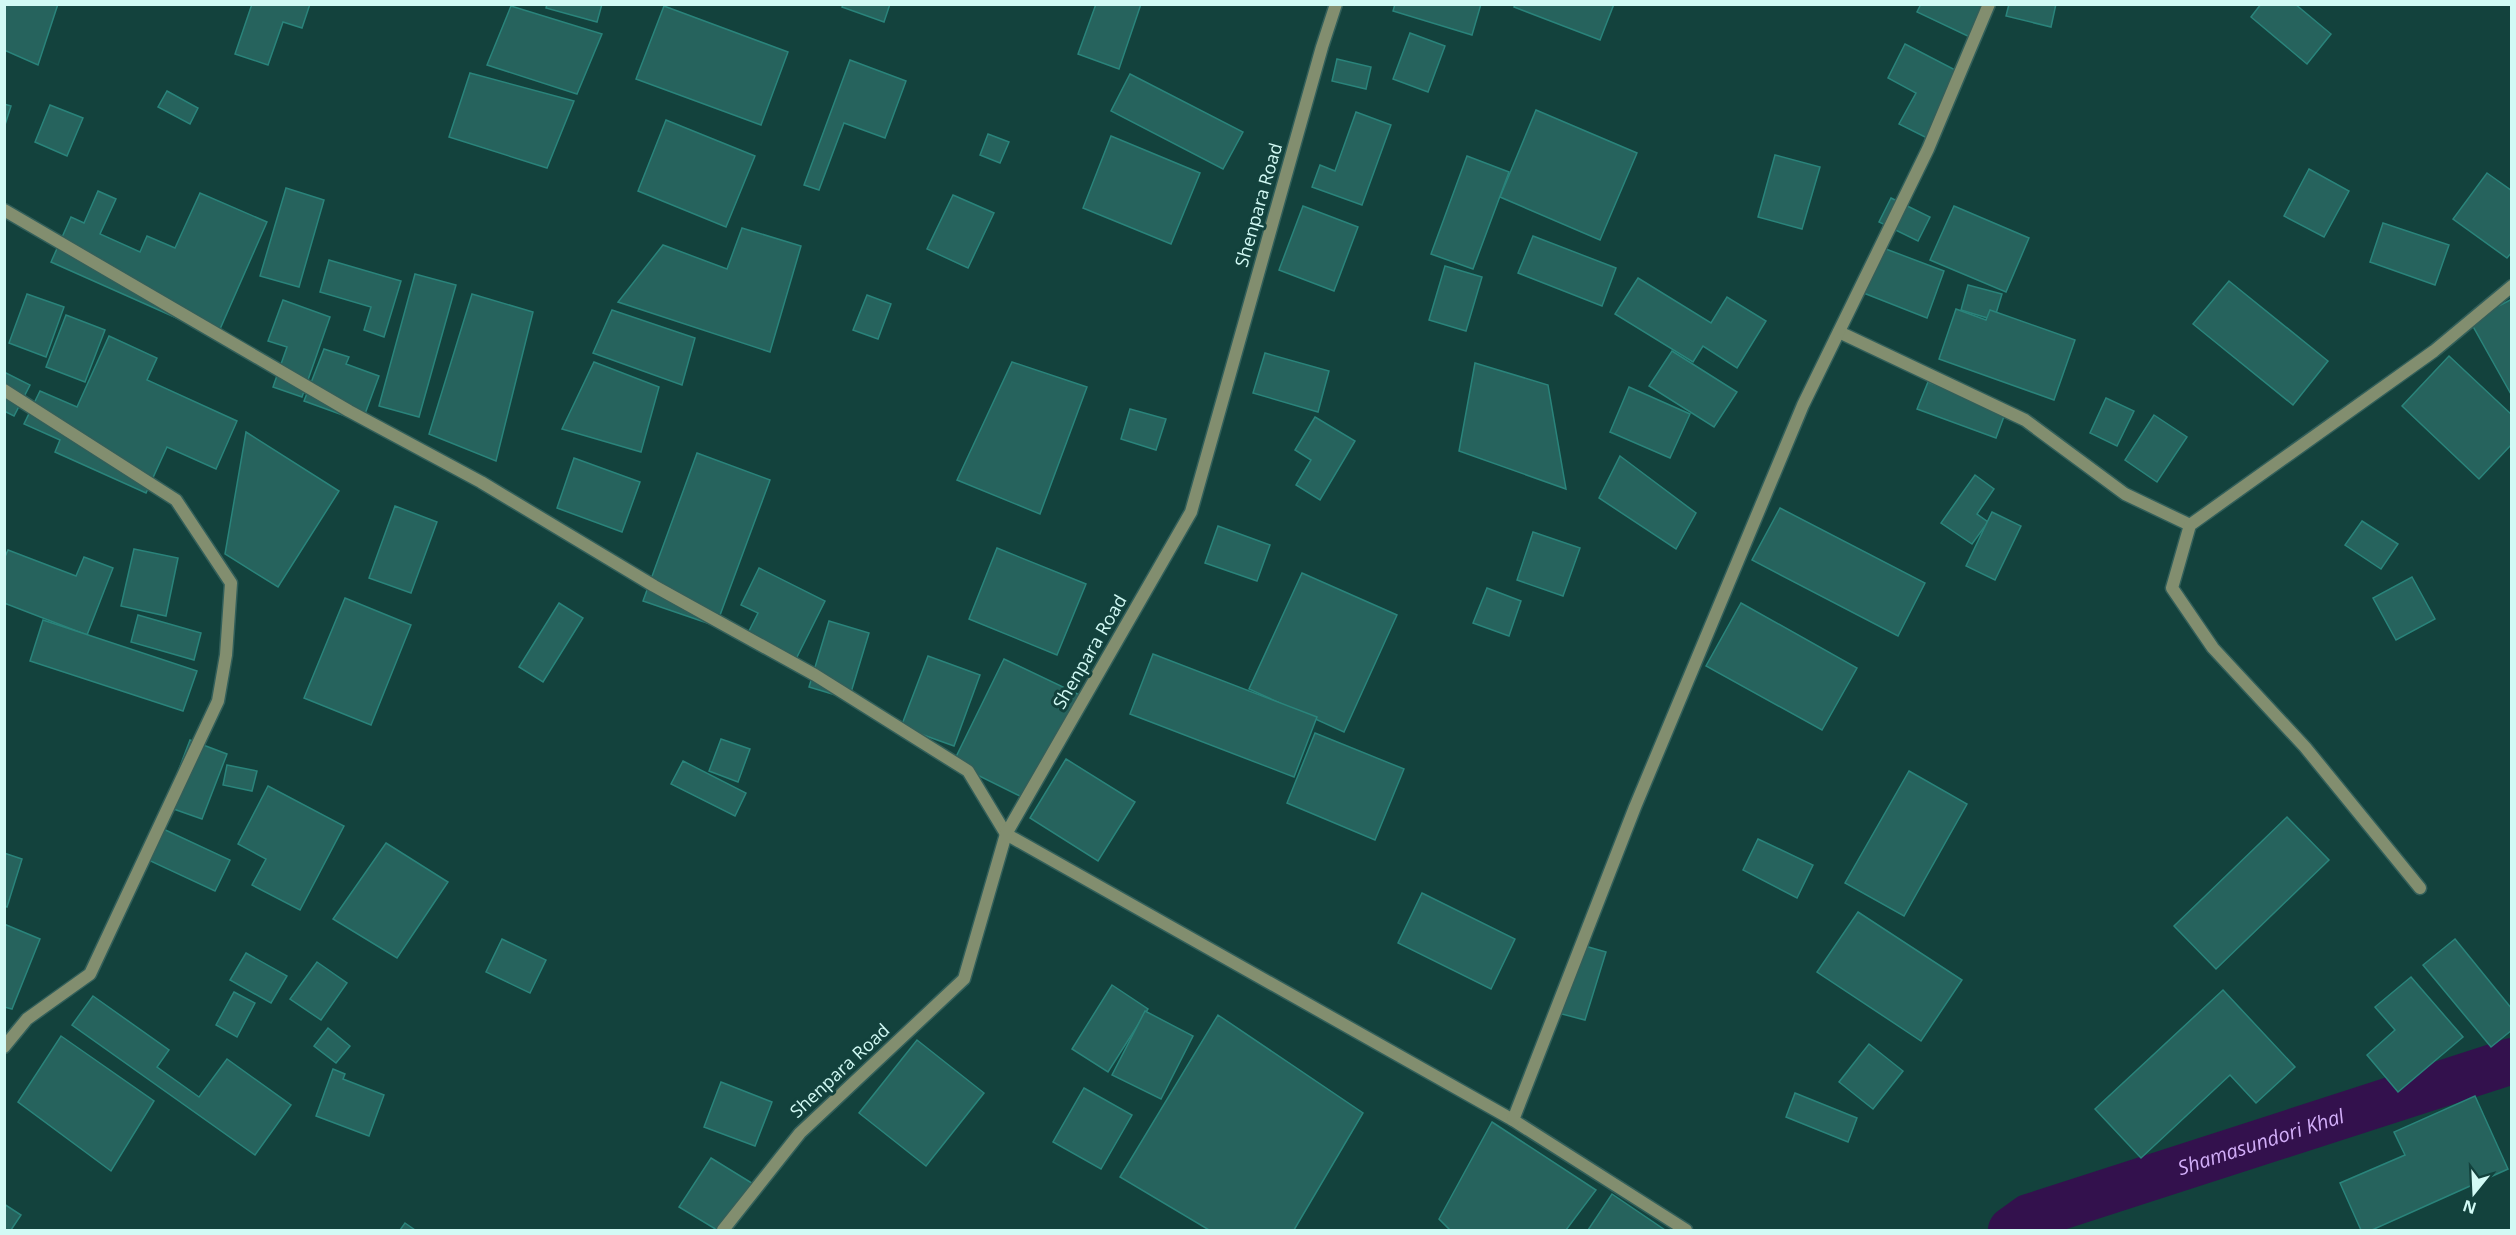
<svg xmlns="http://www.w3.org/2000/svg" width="2516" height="1235" viewBox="0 0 2516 1235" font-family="'Open Sans',sans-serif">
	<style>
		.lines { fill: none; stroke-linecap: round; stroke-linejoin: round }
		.canal { stroke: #33114d; stroke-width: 46 }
		.building { fill: #26635d; stroke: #2a847b; stroke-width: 1.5 }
		.minor-casing { stroke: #325f5a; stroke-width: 15 }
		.tertiary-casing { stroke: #325f5a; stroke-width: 15 }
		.minor { stroke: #828e6f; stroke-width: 12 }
		.tertiary { stroke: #828e6f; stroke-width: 12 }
		.labels { text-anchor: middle; stroke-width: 6; stroke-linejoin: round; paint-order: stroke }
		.street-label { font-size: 18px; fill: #d2faf5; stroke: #13423d }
		.water-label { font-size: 20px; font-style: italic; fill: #d2aef8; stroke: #13423d }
	</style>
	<rect width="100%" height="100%" fill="#13423d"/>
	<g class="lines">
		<path class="canal" id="s1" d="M2011 1230 2029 1217 2512 1061"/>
	</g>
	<g class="building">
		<path d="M4 4H58L38 65 4 50Z"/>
		<path d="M252 4H310L302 28 283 22 268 65 235 54Z"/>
		<path d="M547 4H602L597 22 546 8Z"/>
		<path d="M843 4H890L884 22 842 7Z"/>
		<path d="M1096 4H1141L1119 69 1078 54Z"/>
		<path d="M1395 4H1481L1472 35 1393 11Z"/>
		<path d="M1515 4H1614L1600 40 1514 7Z"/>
		<path d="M1921 4H1990L1974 39 1917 12Z"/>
		<path d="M2009 4H2056L2051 27 2006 16Z"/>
		<path d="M2261 4H2295L2331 34 2307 64 2251 17Z"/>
		<path d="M511 6 602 34 577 94 487 65Z"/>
		<path d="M664 6 788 52 761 125 636 79Z"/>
		<path d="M1410 33 1445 46 1428 92 1393 79Z"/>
		<path d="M1905 44 1963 74 1929 139 1899 124 1916 93 1888 78Z"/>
		<path d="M1337 59 1371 67 1366 89 1332 81Z"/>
		<path d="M850 60 906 81 885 138 844 123 819 190 804 185Z"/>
		<path d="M470 73 574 101 547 168 449 137Z"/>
		<path d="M1130 74 1243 132 1223 169 1111 111Z"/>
		<path d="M167 91 198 108 190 124 158 107Z"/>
		<path d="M4 104 11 106 4 128Z"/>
		<path d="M50 105 83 118 67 156 35 142Z"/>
		<path d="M1536 110 1637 153 1600 240 1500 197Z"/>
		<path d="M1356 112 1391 125 1362 205 1312 187 1320 165 1335 171Z"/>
		<path d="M666 120 755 156 726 227 638 191Z"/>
		<path d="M988 134 1009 142 1000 163 980 155Z"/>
		<path d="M1111 136 1200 173 1171 244 1083 208Z"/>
		<path d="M1775 155 1820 167 1802 229 1758 217Z"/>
		<path d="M1467 156 1509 172 1473 269 1431 254Z"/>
		<path d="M2309 169 2349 191 2324 237 2284 216Z"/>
		<path d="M2487 173 2512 191V252L2507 258 2453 219Z"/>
		<path d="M286 188 324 200 299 287 260 276Z"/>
		<path d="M98 191 116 199 100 234 140 252 147 236 175 248 200 193 267 222 217 336 51 262 71 217 84 223Z"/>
		<path d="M953 195 994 213 968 268 927 249Z"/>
		<path d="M1891 198 1930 217 1918 241 1879 222Z"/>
		<path d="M1303 206 1358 227 1334 291 1279 270Z"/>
		<path d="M1954 206 2029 238 2006 292 1930 260Z"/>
		<path d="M2383 223 2449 245 2435 285 2370 262Z"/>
		<path d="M742 228 801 246 770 352 618 302 663 245 727 269Z"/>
		<path d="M1533 236 1616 268 1602 306 1518 273Z"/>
		<path d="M1878 246 1944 271 1927 318 1861 292Z"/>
		<path d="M329 260 401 281 384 337 364 330 371 307 320 292Z"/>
		<path d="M1445 266 1482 277 1466 331 1429 320Z"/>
		<path d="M415 274 456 285 419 417 379 406Z"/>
		<path d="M1638 278 1711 323 1727 297 1766 321 1737 368 1703 346 1693 362 1615 314Z"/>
		<path d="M2229 281 2328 361 2293 405 2193 324Z"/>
		<path d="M1968 285 2002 294 1994 320 1961 310Z"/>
		<path d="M27 294 64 307 46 357 9 343Z"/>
		<path d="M472 294 533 312 496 461 429 434Z"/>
		<path d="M867 295 891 304 878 339 853 330Z"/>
		<path d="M2512 299V396L2470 321Z"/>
		<path d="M283 300 330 317 302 397 273 387 287 347 268 341Z"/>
		<path d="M1956 309 1986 320 1990 310 2075 340 2054 400 1939 359Z"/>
		<path d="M612 310 695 338 682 385 593 353Z"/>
		<path d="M66 315 105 330 85 382 46 367Z"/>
		<path d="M109 336 157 358 147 380 237 421 216 469 167 447 146 493 55 452 60 440 24 424 40 391 77 407Z"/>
		<path d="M324 349 349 357 346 364 379 376 362 422 304 401Z"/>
		<path d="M1672 351 1737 392 1714 427 1649 386Z"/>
		<path d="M1265 353 1329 371 1318 412 1253 393Z"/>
		<path d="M2449 356 2512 415V444L2479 479 2402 406Z"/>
		<path d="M594 362 659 387 641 452 562 429Z"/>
		<path d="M1012 362 1087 387 1040 514 957 480Z"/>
		<path d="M1475 363 1548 385 1566 489 1459 451Z"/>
		<path d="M4 372 30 385 14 416 4 411Z"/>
		<path d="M1928 382 2006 411 1996 438 1917 409Z"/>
		<path d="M1629 387 1690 414 1670 458 1610 432Z"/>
		<path d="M2106 398 2134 411 2117 446 2090 433Z"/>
		<path d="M1130 409 1166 419 1156 450 1121 439Z"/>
		<path d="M2154 415 2187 437 2157 482 2125 460Z"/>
		<path d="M1315 417 1355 441 1320 500 1296 485 1311 460 1295 450Z"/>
		<path d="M246 432 339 491 278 587 225 554Z"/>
		<path d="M697 453 770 480 716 626 643 601Z"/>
		<path d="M1620 456 1696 513 1676 549 1599 498Z"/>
		<path d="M574 458 640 482 622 532 557 508Z"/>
		<path d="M1975 475 1994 489 1977 514 1988 522 1972 544 1941 523Z"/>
		<path d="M395 506 437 522 411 593 369 578Z"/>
		<path d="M1780 508 1925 583 1898 636 1752 560Z"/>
		<path d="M1992 512 2021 526 1995 580 1966 566Z"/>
		<path d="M2362 521 2398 544 2381 569 2345 545Z"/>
		<path d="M1218 526 1270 545 1257 581 1205 563Z"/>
		<path d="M1533 532 1580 548 1563 596 1517 580Z"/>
		<path d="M997 548 1086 584 1057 655 969 619Z"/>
		<path d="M134 549 178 558 166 616 121 606Z"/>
		<path d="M8 550 76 576 84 557 113 568 87 635 4 603V559Z"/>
		<path d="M759 568 825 601 795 661 746 637 758 613 741 605Z"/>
		<path d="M1302 573 1397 615 1344 732 1249 689Z"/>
		<path d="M2412 577 2435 619 2396 640 2373 598Z"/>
		<path d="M1487 588 1521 601 1509 636 1473 623Z"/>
		<path d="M345 598 411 625 371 725 304 698Z"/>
		<path d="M559 603 583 618 543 682 519 667Z"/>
		<path d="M1741 603 1857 668 1822 730 1706 666Z"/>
		<path d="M138 615 201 633 194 660 131 642Z"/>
		<path d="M43 620 197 671 183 711 30 661Z"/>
		<path d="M829 621 869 633 849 699 809 687Z"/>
		<path d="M1153 654 1317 717 1294 777 1130 714Z"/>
		<path d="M928 656 980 675 954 746 901 727Z"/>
		<path d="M1004 659 1082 696 1030 801 953 763Z"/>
		<path d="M1315 733 1404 769 1375 840 1287 803Z"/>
		<path d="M721 739 750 749 738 782 709 771Z"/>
		<path d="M190 740 227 754 202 819 165 806Z"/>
		<path d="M1066 759 1135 802 1098 861 1030 818Z"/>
		<path d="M683 761 746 793 735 816 671 784Z"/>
		<path d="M227 765 257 771 252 791 223 785Z"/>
		<path d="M1909 771 1967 804 1904 916 1845 883Z"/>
		<path d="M268 786 344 826 300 910 252 885 266 859 238 844Z"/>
		<path d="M2287 817 2329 860 2216 969 2174 926Z"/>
		<path d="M159 827 230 860 215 891 144 858Z"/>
		<path d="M1758 839 1813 865 1797 898 1743 870Z"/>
		<path d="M386 843 448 882 397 958 333 919Z"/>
		<path d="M4 853 22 859 7 907 4 906Z"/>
		<path d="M1422 893 1515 939 1491 989 1398 943Z"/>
		<path d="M1858 912 1962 980 1921 1041 1817 972Z"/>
		<path d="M4 924 40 939 12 1009 4 1007Z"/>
		<path d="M502 939 546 960 530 993 486 972Z"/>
		<path d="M2455 939 2512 1009V1030L2491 1047 2423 965Z"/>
		<path d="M1578 944 1606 952 1585 1020 1558 1013Z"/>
		<path d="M246 953 287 976 271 1003 230 980Z"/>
		<path d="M317 962 347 983 321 1020 290 999Z"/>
		<path d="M2411 977 2463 1037 2398 1092 2367 1055 2395 1030 2375 1007Z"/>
		<path d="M1112 985 1148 1009 1108 1072 1072 1049Z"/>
		<path d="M2223 990 2295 1067 2256 1103 2230 1075 2141 1158 2095 1109Z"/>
		<path d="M234 992 255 1003 237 1037 216 1025Z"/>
		<path d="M93 996 169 1050 157 1067 199 1097 227 1059 291 1105 255 1155 72 1025Z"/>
		<path d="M1145 1011 1193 1036 1161 1099 1112 1075Z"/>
		<path d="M1218 1015 1363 1113 1294 1230H1209L1120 1177Z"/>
		<path d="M328 1028 350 1046 336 1063 314 1046Z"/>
		<path d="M61 1036 154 1101 111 1171 18 1102Z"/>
		<path d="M917 1040 984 1093 926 1166 859 1113Z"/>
		<path d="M1869 1044 1903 1071 1873 1109 1839 1082Z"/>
		<path d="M333 1069 345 1074 343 1079 384 1095 369 1136 316 1116Z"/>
		<path d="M721 1082 772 1102 755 1146 704 1127Z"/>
		<path d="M1084 1088 1132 1115 1101 1169 1053 1142Z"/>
		<path d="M1795 1093 1857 1118 1848 1142 1786 1117Z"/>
		<path d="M2475 1096 2508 1169 2372 1230H2361L2340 1183 2405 1155 2394 1132Z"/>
		<path d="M1492 1122 1596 1190 1566 1230H1450L1439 1219Z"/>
		<path d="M711 1158 755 1185 726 1230H717L679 1207Z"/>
		<path d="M1612 1194 1665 1230H1588Z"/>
		<path d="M4 1204 21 1215 11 1230H4Z"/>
		<path d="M405 1223 415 1230H400Z"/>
	</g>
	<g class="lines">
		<g class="minor-casing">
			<g id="minor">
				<path d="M4 210 349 411 481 482 654 586 815 675 968 771 1006 834 1513 1120 1686 1230"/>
				<path d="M1839 332 2025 420 2125 494 2190 525"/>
				<path d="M4 390 176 500 231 583 226 655 218 701 90 974 27 1019 4 1047"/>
				<path d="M2420 888 2305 747 2213 648 2172 588 2190 525 2434 351 2512 286"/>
				<path d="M1513 1120 1635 807 1803 405 1928 149 1989 4"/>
			</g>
		</g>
		<g class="tertiary-casing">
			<path id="tertiary" d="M723 1230 800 1133 964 979 1006 834 1191 512 1322 47 1336 4"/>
		</g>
		<use href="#minor" class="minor"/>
		<use href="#tertiary" class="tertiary"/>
	</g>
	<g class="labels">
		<g class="street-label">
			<text transform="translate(1259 205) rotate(-74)" y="6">Shenpara Road</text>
			<text transform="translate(1090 652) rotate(-60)" y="6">Shenpara Road</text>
			<text transform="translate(840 1071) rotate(-43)" y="6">Shenpara Road</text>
		</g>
		<g class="water-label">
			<text dy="7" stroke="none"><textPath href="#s1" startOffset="266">Shamasundori Khal</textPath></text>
		</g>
	</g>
	<rect width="2516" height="1235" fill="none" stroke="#d2faf5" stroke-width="12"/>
	<g transform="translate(2474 1193) rotate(198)" stroke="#13423d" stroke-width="4.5" paint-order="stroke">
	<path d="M0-4.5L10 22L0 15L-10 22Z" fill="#d2faf5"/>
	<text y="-9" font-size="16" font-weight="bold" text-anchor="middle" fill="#d2faf5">N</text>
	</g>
</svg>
